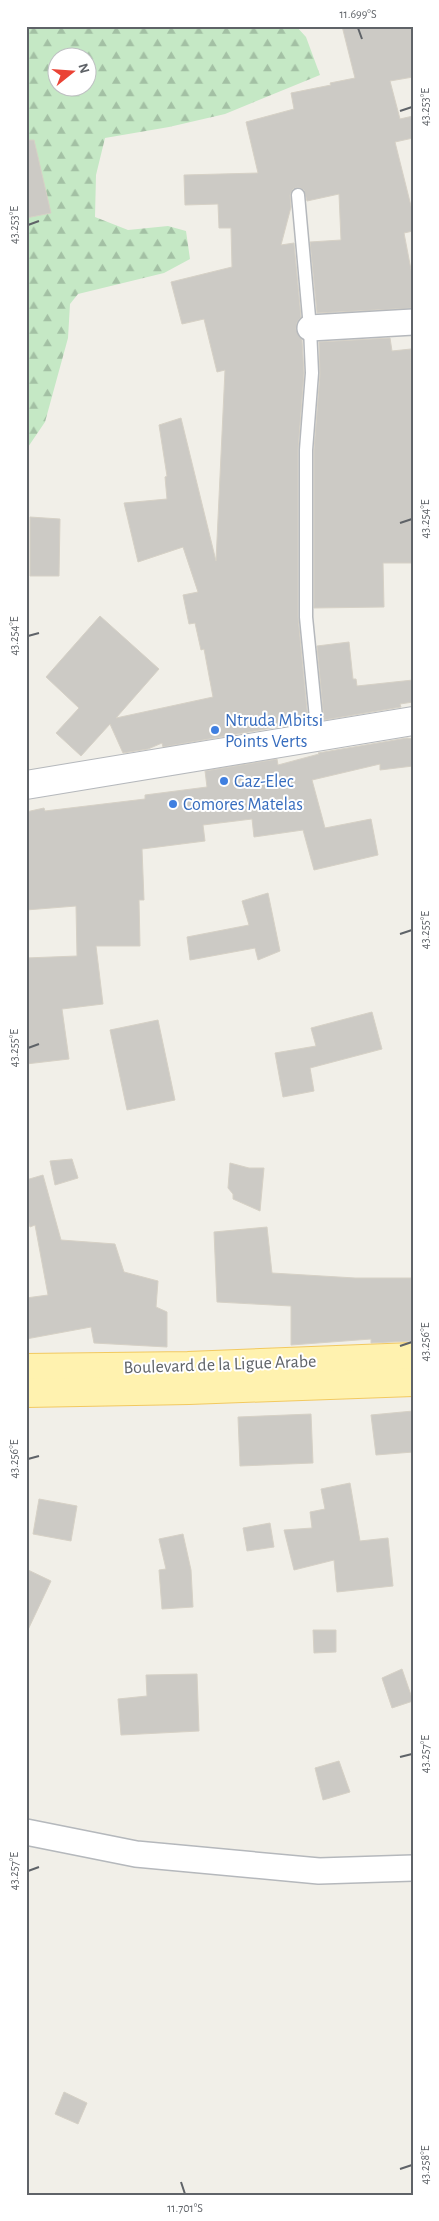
<svg xmlns="http://www.w3.org/2000/svg" width="439" height="2221" viewBox="0 0 439 2221" font-family="'Alegreya Sans',sans-serif">
	<style>
		.forest { fill: url(#forest-firs); fill-rule: evenodd }
		.building { fill: #cccac5; stroke: #d6d1c6 }
		.lines { fill: none; stroke-linecap: round; stroke-linejoin: round }
		.service-casing { stroke: #b5b8bc; stroke-width: 15 }
		.minor-casing { stroke: #b5b8bc; stroke-width: 28 }
		.tertiary-casing { stroke: #b5b8bc; stroke-width: 30 }
		.primary-casing { stroke: #f2c960; stroke-width: 30 }
		.service { stroke: #fff; stroke-width: 12 }
		.minor { stroke: #fff; stroke-width: 25 }
		.tertiary { stroke: #fff; stroke-width: 28 }
		.primary { stroke: #fff2af; stroke-width: 28 }
		.ticks { fill: none; stroke: #5f6368; stroke-width: 2 }
		.shop-dot { fill: #3f7fe0; stroke: #fff; stroke-width: 2 }
		.labels { text-anchor: middle; stroke-width: 4; stroke-linejoin: round; paint-order: stroke }
		.shop-label { font-size: 18px; fill: #366cbe; stroke: #fff; text-anchor: start }
		.street-label { font-size: 18px; fill: #5f6368; stroke: #fff }
		.neatline { fill: none; stroke: #5f6368; stroke-width: 2 }
		.ticks-label { font-size: 12px; text-anchor: middle; fill: #5f6368 }
	</style>
	<defs>
		<pattern id="forest-firs" width="22" height="20" patternUnits="userSpaceOnUse" patternTransform="scale(1.25)"><rect width="22" height="20" fill="#c5e8c5"/><path d="M5 1l3.5 6h-7zM16 11l3.5 6h-7z" fill="#a3c0a4"/></pattern>
	</defs>
	<rect width="100%" height="100%" fill="#f1efe8"/>
	<path class="forest" d="M26 26H296L306 37 320 75 225 114 169 127 105 138 96 175 95 217 128 230 168 226 186 231 190 259 164 273 78 294 70 304 68 338 45 422 26 450ZM58 58H88V88H58Z"/>
	<g class="building">
		<path d="M342 26H413V77L390 81 400 119 413 116V138L395 142 413 214V231L404 233 413 280V308L317 313 310 242 341 240 339 194 307 201 304 190 298 187 293 189 290 195 291 207 281 245 294 243 301 317 297 322 296 329 302 340 304 373 298 450V617L308 720 272 728 163 747 162 743 148 749 123 753 110 724 81 756 56 733 79 708 46 677 100 616 159 669 116 718 213 697 204 649 201 650 195 623 189 624 183 595 198 592 183 547 138 562 124 503 167 499 165 477 167 476 159 425 181 418 216 561 225 370 217 372 204 319 182 324 171 282 232 267 231 228H219L218 204 185 205 184 175 258 173 246 122 294 109 291 93 331 85 330 83 355 78Z"/>
		<path d="M26 140H34L51 213 26 218Z"/>
		<path d="M390 338 392 351 411 349 413 563H383L384 607 314 608V450L320 374 319 342Z"/>
		<path d="M30 517 60 519 59 576H30Z"/>
		<path d="M349 642 353 679H356L357 686 413 680V702L400 704 401 707 324 720 317 646Z"/>
		<path d="M407 738 413 739V766L380 770V764L312 780 325 828 371 819 378 855 314 870 303 830 254 837 252 819 203 825 205 841 142 849 144 900H139L140 946H96L103 1004 62 1009 69 1059 26 1064V958L77 956 76 906 26 910V812L44 808 45 811 145 799V795L207 787 205 771 277 759 278 765 319 754 318 753Z"/>
		<path d="M268 893 280 951 258 960 255 948 190 960 187 937 249 925 242 901Z"/>
		<path d="M372 1012 382 1049 310 1068 314 1091 283 1097 275 1053 316 1046 311 1028Z"/>
		<path d="M158 1020 175 1100 127 1110 110 1030Z"/>
		<path d="M72 1159 78 1178 55 1185 50 1161Z"/>
		<path d="M230 1163 249 1168H264L260 1211 233 1199V1194L228 1188Z"/>
		<path d="M43 1175 61 1240 115 1244 124 1272 158 1281 156 1307 167 1312V1347L94 1343 91 1327 26 1339V1298L48 1295 35 1225 30 1227 26 1211V1180Z"/>
		<path d="M267 1227 272 1273 355 1278H411L412 1341 371 1343V1339L291 1345V1306L217 1302 214 1232Z"/>
		<path d="M413 1411V1452L376 1455 371 1415Z"/>
		<path d="M311 1414 313 1463 240 1466 238 1417Z"/>
		<path d="M350 1483 360 1541 388 1538 393 1586 337 1592 334 1560 294 1570 284 1530 312 1528 310 1512 325 1509 321 1489Z"/>
		<path d="M39 1499 77 1506 71 1541 33 1534Z"/>
		<path d="M270 1523 274 1547 247 1551 243 1528Z"/>
		<path d="M183 1534 191 1570 193 1607 162 1609 159 1570 166 1569 159 1539Z"/>
		<path d="M26 1569 51 1581 26 1634Z"/>
		<path d="M313 1630H336V1652L314 1653Z"/>
		<path d="M402 1669 413 1701 392 1708 382 1678Z"/>
		<path d="M197 1674 199 1731 121 1735 118 1699 147 1696 146 1675Z"/>
		<path d="M339 1761 350 1792 323 1800 315 1768Z"/>
		<path d="M64 2092 87 2103 78 2124 55 2114Z"/>
	</g>
	<g class="lines">
		<g class="service-casing">
			<path id="service" d="M298 195 310 328 312 373 306 450V617L318 738"/>
		</g>
		<g class="minor-casing">
			<g id="minor">
				<path d="M310 328 413 322"/>
				<path d="M26 1832 136 1854 319 1871 413 1868"/>
			</g>
		</g>
		<g class="tertiary-casing">
			<path id="tertiary" d="M26 785 413 721"/>
		</g>
		<g class="primary-casing">
			<g id="primary">
				<path d="M26 1368 188 1366 413 1357"/>
				<path d="M26 1393 189 1390 413 1382"/>
			</g>
		</g>
		<use href="#service" class="service"/>
		<use href="#minor" class="minor"/>
		<use href="#tertiary" class="tertiary"/>
		<use href="#primary" class="primary"/>
	</g>
	<path class="ticks" d="M358 28 362 39M400 111 412 107M28 225 39 221M400 523 412 519M28 636 39 633M400 934 412 930M28 1048 39 1044M400 1346 412 1342M28 1459 39 1456M400 1757 412 1754M28 1871 39 1867M400 2169 412 2165M181 2182 185 2194"/>
	<g class="shop-dot">
		<circle cx="215" cy="730" r="5"/>
		<circle cx="224" cy="781" r="5"/>
		<circle cx="173" cy="804" r="5"/>
	</g>
	<g class="labels">
		<g class="shop-label">
			<text x="225" y="726">Ntruda Mbitsi<tspan x="225" dy="21">Points Verts</tspan></text>
			<text x="234" y="787">Gaz-Elec</text>
			<text x="183" y="810">Comores Matelas</text>
		</g>
		<g class="street-label">
			<text transform="translate(220 1364) rotate(-2)" y="6">Boulevard de la Ligue Arabe</text>
		</g>
	</g>
	<rect width="439" height="2221" fill="none" stroke="#ffffff" stroke-width="55"/>
	<g transform="translate(72 72) rotate(73)"><circle r="24" fill="#ffffff" stroke="#bfc1c3"/>
	<path d="M0-4L9 19L0 12L-9 19Z" fill="#ea4335"/>
	<text y="-8" font-size="14" font-weight="bold" text-anchor="middle" fill="#5f6368">N</text>
	</g>
	<rect x="28" y="28" width="384" height="2166" class="neatline"/>
	<g class="ticks-label">
		<text x="358" y="18">11.699°S</text>
		<text transform="translate(425 107) rotate(-90)" y="4">43.253°E</text>
		<text transform="translate(14 225) rotate(-90)" y="4">43.253°E</text>
		<text transform="translate(425 519) rotate(-90)" y="4">43.254°E</text>
		<text transform="translate(14 636) rotate(-90)" y="4">43.254°E</text>
		<text transform="translate(425 930) rotate(-90)" y="4">43.255°E</text>
		<text transform="translate(14 1048) rotate(-90)" y="4">43.255°E</text>
		<text transform="translate(425 1342) rotate(-90)" y="4">43.256°E</text>
		<text transform="translate(14 1459) rotate(-90)" y="4">43.256°E</text>
		<text transform="translate(425 1754) rotate(-90)" y="4">43.257°E</text>
		<text transform="translate(14 1871) rotate(-90)" y="4">43.257°E</text>
		<text transform="translate(425 2165) rotate(-90)" y="4">43.258°E</text>
		<text x="185" y="2212">11.701°S</text>
	</g>
</svg>
